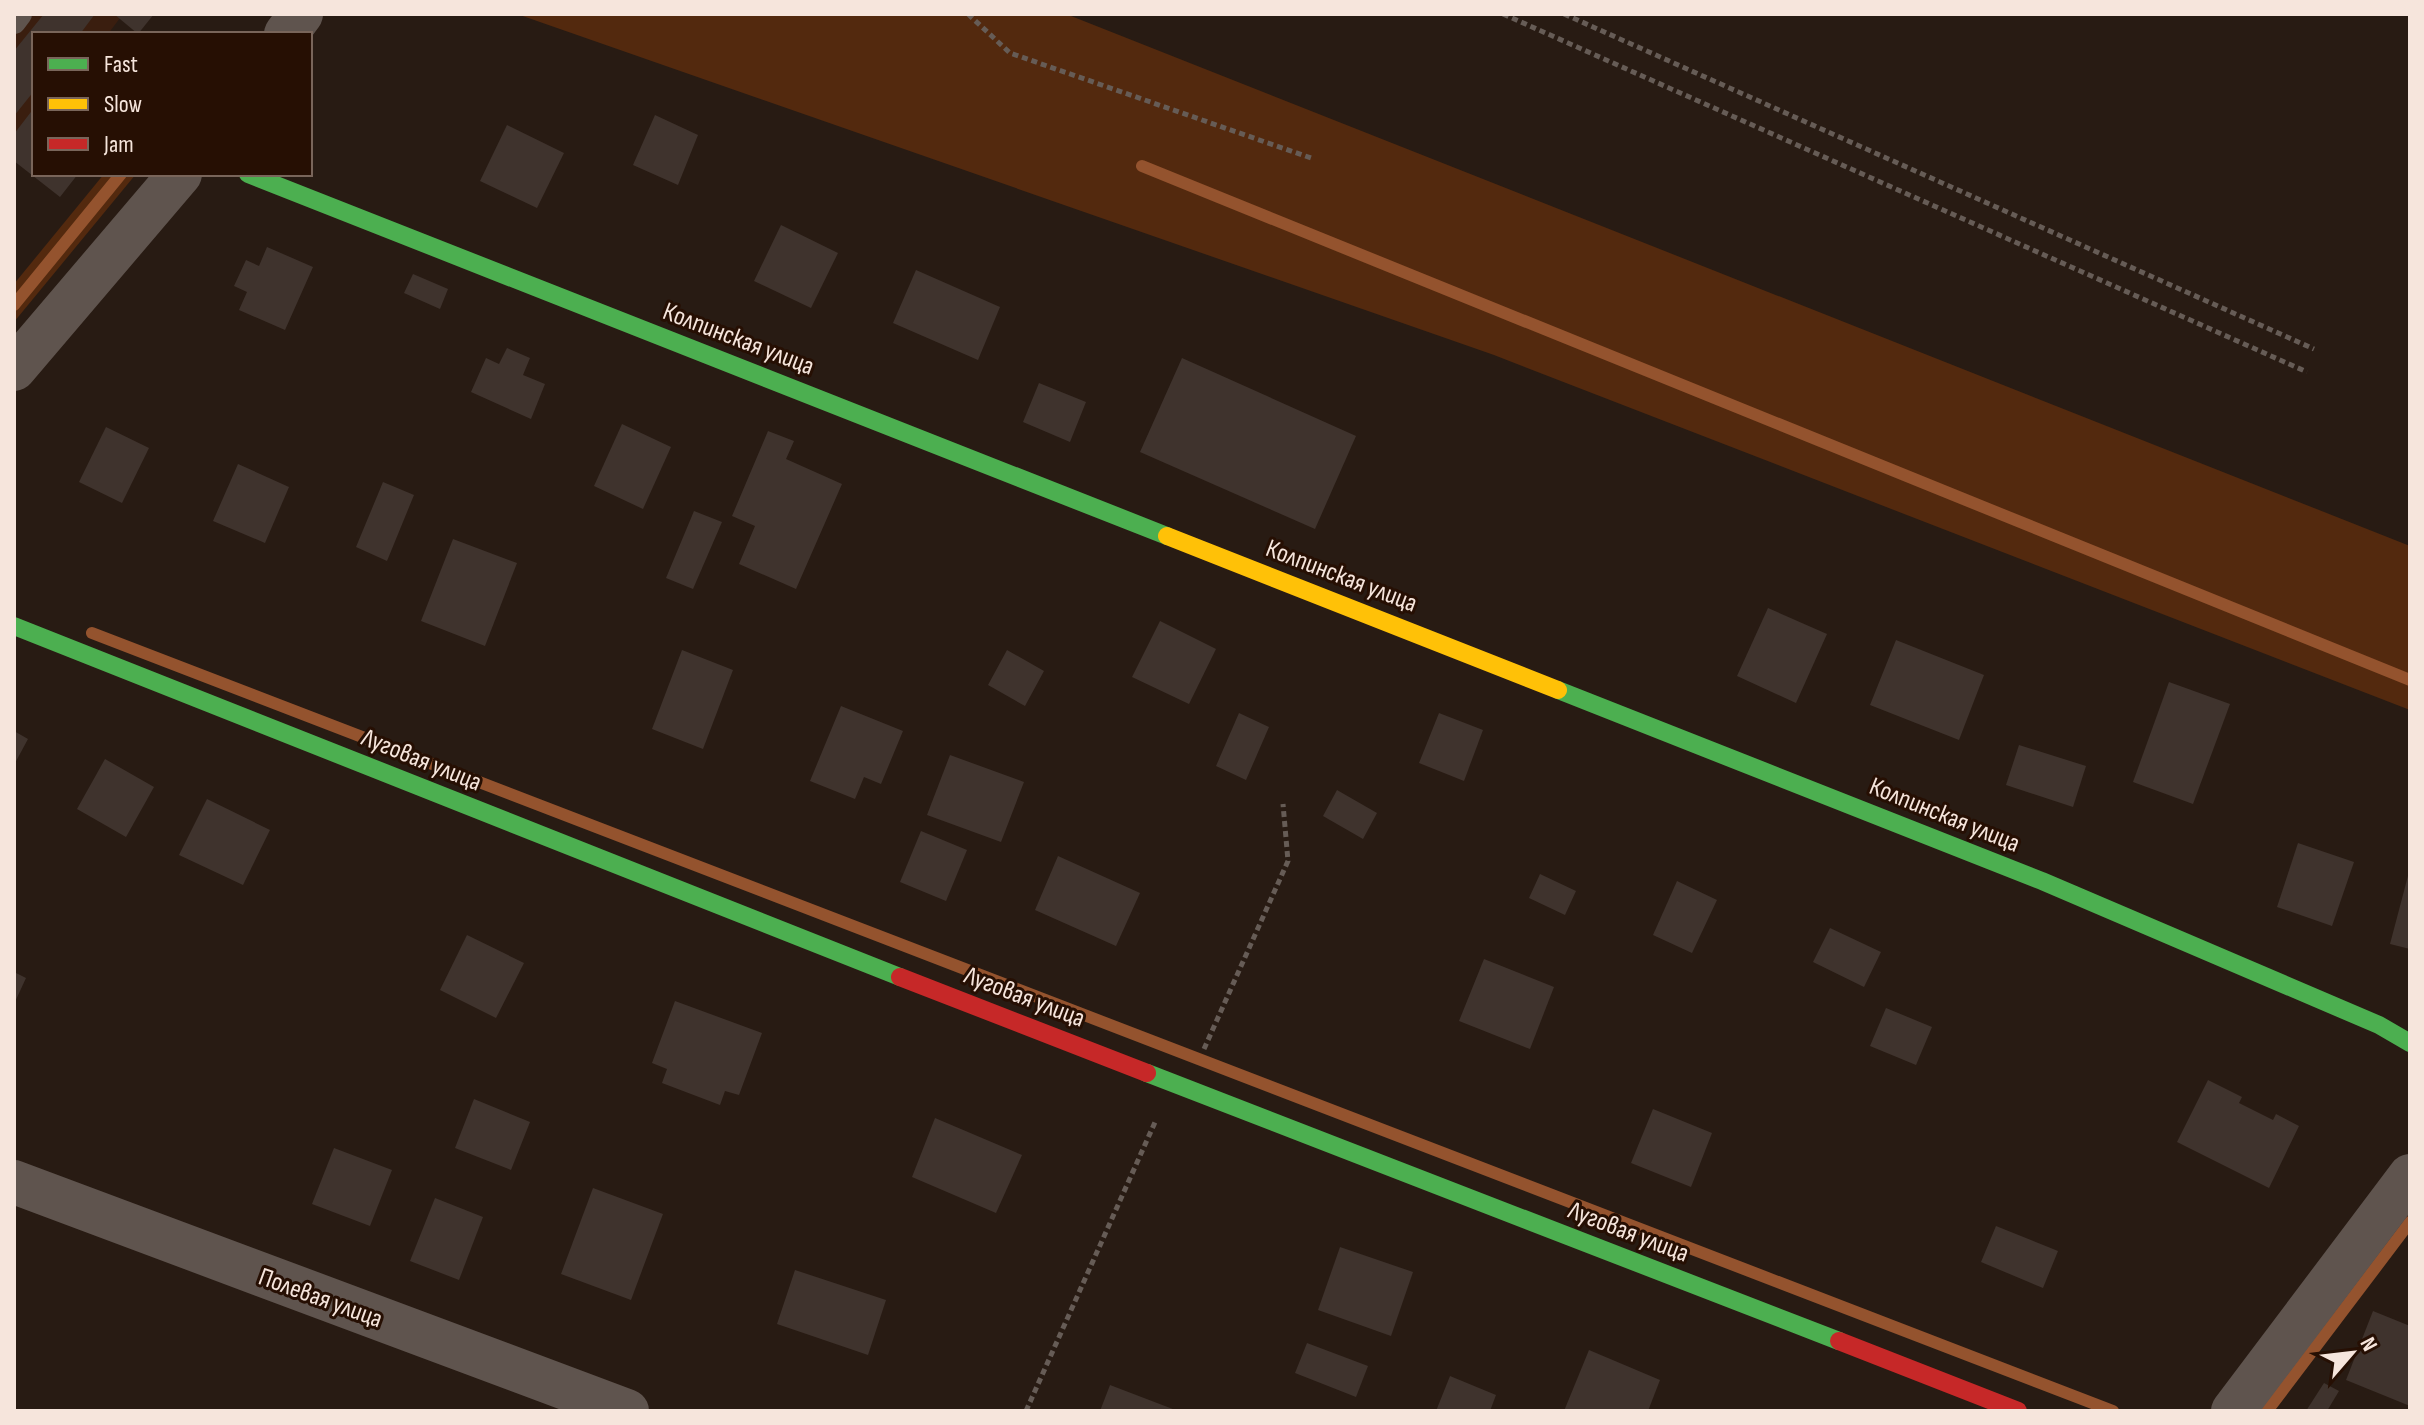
<svg xmlns="http://www.w3.org/2000/svg" width="2424" height="1425" viewBox="0 0 2424 1425" font-family="'Sofia Sans Condensed',sans-serif">
	<style>
		.built { fill: #3a1e0f }
		.green { fill: #53290e }
		.lines { fill: none; stroke-linecap: round; stroke-linejoin: round }
		.stream { stroke: #94532e; stroke-width: 12 }
		.building { fill: #3f332d }
		.path { stroke: #665c56; stroke-width: 5; stroke-dasharray: 6 4; stroke-linecap: butt }
		.lane { stroke: #5f544e; stroke-width: 24 }
		.street { stroke: #5f544e; stroke-width: 44 }
		.fast { stroke: #4caf50; stroke-width: 18 }
		.slow { stroke: #ffc107; stroke-width: 18 }
		.jam { stroke: #c62828; stroke-width: 18 }
		.labels { text-anchor: middle; stroke-width: 6; stroke-linejoin: round; paint-order: stroke }
		.street-label { font-size: 26px; fill: #f6e5dc; stroke: #260f03 }
	</style>
	<rect width="100%" height="100%" fill="#281b13"/>
	<path class="built" d="M14 14H123L108 34H34V126L14 151Z"/>
	<g class="green">
		<path d="M517 14H1066L2410 546V710L1494 355Z"/>
		<path d="M104 174H136L14 322V284Z"/>
	</g>
	<g class="lines">
		<g class="stream">
			<path d="M1142 166 2410 680"/>
			<path d="M14 305 121 174"/>
			<path d="M92 633 2113 1411"/>
			<path d="M2267 1411 2410 1222"/>
		</g>
	</g>
	<g class="building">
		<path d="M44 14H95L80 34H34V91L14 116V51Z"/>
		<path d="M114 14H154L138 34Z"/>
		<path d="M34 108V174H78L60 197 14 161V134Z"/>
		<path d="M655 115 698 135 678 185 633 165Z"/>
		<path d="M507 125 564 153 537 208 480 181Z"/>
		<path d="M781 225 838 253 811 308 754 281Z"/>
		<path d="M267 247 313 267 285 330 239 310 247 292 234 286 246 260 259 266Z"/>
		<path d="M916 270 1000 307 978 360 893 323Z"/>
		<path d="M413 274 448 289 440 309 404 293Z"/>
		<path d="M507 348 530 358 523 375 545 384 531 419 471 392 486 358 499 364Z"/>
		<path d="M1182 358 1356 436 1315 529 1140 452Z"/>
		<path d="M1039 383 1086 402 1070 442 1023 422Z"/>
		<path d="M622 424 671 447 643 509 594 486Z"/>
		<path d="M106 427 149 448 122 503 79 482Z"/>
		<path d="M768 431 794 441 786 459 842 484 796 589 739 564 755 526 732 516Z"/>
		<path d="M238 464 289 487 265 543 213 521Z"/>
		<path d="M383 482 414 495 387 561 356 547Z"/>
		<path d="M694 511 722 522 693 589 666 578Z"/>
		<path d="M453 539 517 563 485 646 421 621Z"/>
		<path d="M1768 608 1827 634 1796 703 1737 676Z"/>
		<path d="M1160 621 1216 649 1189 704 1132 677Z"/>
		<path d="M1896 640 1984 675 1959 740 1870 705Z"/>
		<path d="M682 650 733 670 703 749 652 729Z"/>
		<path d="M1007 650 1044 671 1025 706 988 685Z"/>
		<path d="M2169 682 2230 704 2193 804 2133 782Z"/>
		<path d="M841 706 903 731 881 784 864 777 855 799 810 781Z"/>
		<path d="M1239 713 1269 727 1246 780 1216 766Z"/>
		<path d="M1439 713 1483 730 1464 781 1419 763Z"/>
		<path d="M14 731 28 739 14 765Z"/>
		<path d="M2019 745 2086 766 2073 807 2006 785Z"/>
		<path d="M950 755 1024 782 1001 842 927 815Z"/>
		<path d="M105 759 154 787 126 837 77 809Z"/>
		<path d="M1337 790 1377 813 1363 839 1323 816Z"/>
		<path d="M207 799 270 830 243 885 179 855Z"/>
		<path d="M921 831 967 850 946 901 900 882Z"/>
		<path d="M2298 843 2354 862 2332 926 2277 907Z"/>
		<path d="M1058 856 1140 893 1116 946 1035 910Z"/>
		<path d="M2409 872H2410V949L2390 944Z"/>
		<path d="M1540 874 1576 891 1565 915 1529 898Z"/>
		<path d="M1677 881 1717 900 1692 953 1653 935Z"/>
		<path d="M1830 928 1881 952 1864 987 1813 962Z"/>
		<path d="M467 935 524 963 496 1018 440 990Z"/>
		<path d="M1484 959 1554 987 1530 1049 1459 1021Z"/>
		<path d="M14 972 26 978 14 1004Z"/>
		<path d="M675 1001 762 1033 739 1095 725 1091 720 1105 662 1083 667 1069 652 1063Z"/>
		<path d="M1886 1008 1932 1027 1916 1065 1870 1046Z"/>
		<path d="M2208 1080 2242 1097 2239 1103 2273 1120 2276 1114 2299 1126 2269 1188 2177 1142Z"/>
		<path d="M474 1099 530 1122 511 1170 455 1148Z"/>
		<path d="M1653 1109 1712 1133 1691 1187 1631 1163Z"/>
		<path d="M935 1118 1022 1155 996 1213 912 1177Z"/>
		<path d="M334 1148 392 1170 370 1226 312 1204Z"/>
		<path d="M593 1188 663 1214 631 1300 561 1274Z"/>
		<path d="M435 1198 483 1217 459 1280 410 1261Z"/>
		<path d="M1996 1226 2058 1251 2043 1288 1981 1262Z"/>
		<path d="M1340 1247 1413 1272 1391 1336 1318 1310Z"/>
		<path d="M795 1270 886 1300 868 1355 777 1324Z"/>
		<path d="M2373 1311 2410 1326V1406L2346 1380Z"/>
		<path d="M1307 1343 1368 1366 1356 1397 1295 1373Z"/>
		<path d="M1589 1350 1660 1380 1648 1411H1564Z"/>
		<path d="M1450 1376 1496 1395 1490 1411H1436Z"/>
		<path d="M2324 1383 2339 1391 2327 1411H2306Z"/>
		<path d="M1110 1385 1178 1411H1100Z"/>
	</g>
	<g class="lines">
		<g class="path">
			<path d="M968 14 1010 53 1311 158"/>
			<path d="M1503 14 2307 372"/>
			<path d="M1564 14 2314 349"/>
			<path d="M1204 1049 1288 861 1283 804"/>
			<path d="M1026 1411 1156 1120"/>
		</g>
		<path class="lane" d="M14 22 20 14"/>
		<g class="street">
			<path d="M286 34 301 14"/>
			<path d="M14 369 180 174"/>
			<path d="M14 1182 627 1411"/>
			<path d="M2233 1411 2410 1176"/>
		</g>
		<g class="fast">
			<path d="M248 174 1167 536"/>
			<path d="M14 626 900 977"/>
			<path d="M1558 690 2042 881 2379 1025 2410 1043"/>
			<path d="M1147 1073 1839 1341"/>
		</g>
		<path class="slow" d="M1167 536 1558 690"/>
		<g class="jam">
			<path d="M900 977 1147 1073"/>
			<path d="M1839 1341 2018 1411"/>
		</g>
	</g>
	<g class="labels">
		<g class="street-label">
			<text transform="translate(739 338) rotate(21)" y="9">Колпинская улица</text>
			<text transform="translate(1342 575) rotate(21)" y="9">Колпинская улица</text>
			<text transform="translate(422 759) rotate(22)" y="9">Луговая улица</text>
			<text transform="translate(1945 814) rotate(22)" y="9">Колпинская улица</text>
			<text transform="translate(1025 996) rotate(21)" y="9">Луговая улица</text>
			<text transform="translate(1629 1231) rotate(21)" y="9">Луговая улица</text>
			<text transform="translate(321 1297) rotate(20)" y="9">Полевая улица</text>
		</g>
	</g>
	<rect width="2424" height="1425" fill="none" stroke="#f6e5dc" stroke-width="32"/>
	<rect x="32" y="32" width="280" height="144" fill="#260f03" stroke="#79655a" stroke-width="2"/>
	<rect x="48" y="58" width="40" height="12" fill="#4caf50" stroke="#79655a" stroke-width="2"/>
	<text x="104" y="72" font-size="24" fill="#f6e5dc">Fast</text>
	<rect x="48" y="98" width="40" height="12" fill="#ffc107" stroke="#79655a" stroke-width="2"/>
	<text x="104" y="112" font-size="24" fill="#f6e5dc">Slow</text>
	<rect x="48" y="138" width="40" height="12" fill="#c62828" stroke="#79655a" stroke-width="2"/>
	<text x="104" y="152" font-size="24" fill="#f6e5dc">Jam</text>
	<g transform="translate(2352 1353) rotate(62)" stroke="#260f03" stroke-width="6" paint-order="stroke">
	<path d="M0-6L14 30L0 20L-14 30Z" fill="#f6e5dc"/>
	<text y="-12" font-size="22" font-weight="bold" text-anchor="middle" fill="#f6e5dc">N</text>
	</g>
</svg>
